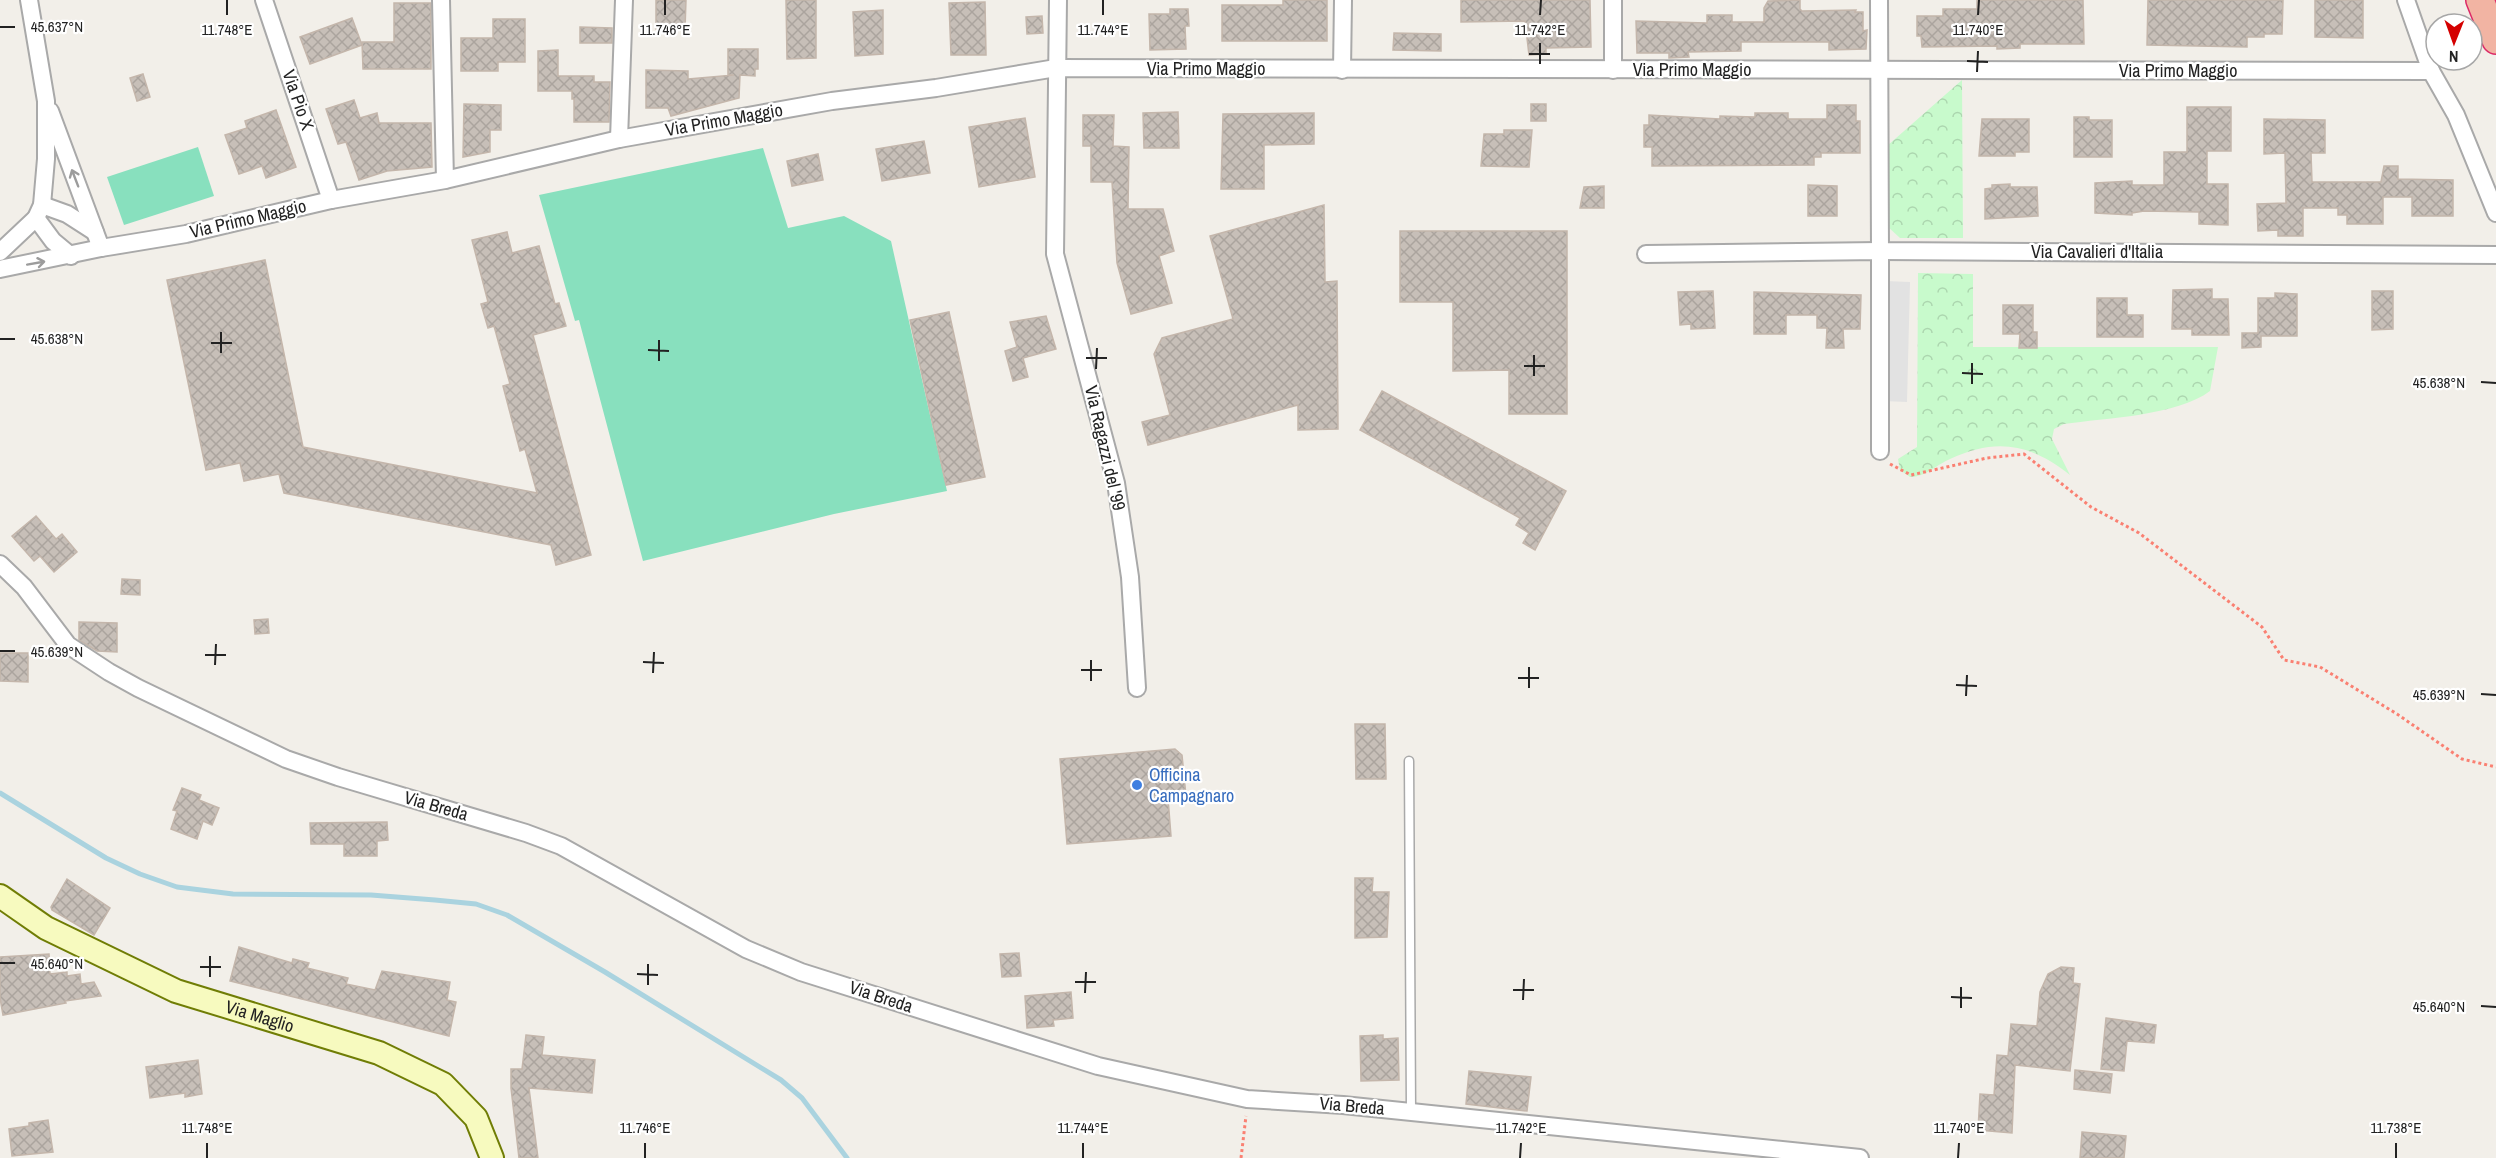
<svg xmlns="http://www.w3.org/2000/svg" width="2496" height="1158" viewBox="0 0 2496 1158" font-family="'Archivo Narrow',sans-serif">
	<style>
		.park { fill: url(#park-crowns) }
		.pitch { fill: #88e0be }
		.parking { fill: #e2e2e2 }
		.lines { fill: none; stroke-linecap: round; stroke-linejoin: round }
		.stream { stroke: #aad3df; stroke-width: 5 }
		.building { fill: url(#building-cross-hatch); stroke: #c4b6ab; stroke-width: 1.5 }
		.service-casing { stroke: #a9a9a9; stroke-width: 11 }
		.minor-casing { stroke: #a9a9a9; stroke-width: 20 }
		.secondary-casing { stroke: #707d05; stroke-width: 26 }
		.trunk-casing { stroke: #dc2a67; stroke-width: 30 }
		.path { stroke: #fa8072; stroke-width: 3; stroke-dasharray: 3 3; stroke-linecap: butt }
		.service { stroke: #fff; stroke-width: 8 }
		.minor { stroke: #fff; stroke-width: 16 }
		.secondary { stroke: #f7fabf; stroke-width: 22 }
		.trunk { stroke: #f2b4a3; stroke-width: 27 }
		.oneway { stroke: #9c9c9c }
		.ticks { fill: none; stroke: #222; stroke-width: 2 }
		.shop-dot { fill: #3f7fe0; stroke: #fff; stroke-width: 2 }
		.labels { text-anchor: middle; stroke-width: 4.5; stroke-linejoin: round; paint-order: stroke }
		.street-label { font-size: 18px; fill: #222; stroke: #fff }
		.shop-label { font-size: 18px; fill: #366cbe; stroke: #fff; text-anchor: start }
		.ticks-label { font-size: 15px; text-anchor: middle; fill: #222; stroke: #fff; stroke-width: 4.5; stroke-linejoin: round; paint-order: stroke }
	</style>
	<defs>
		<pattern id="park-crowns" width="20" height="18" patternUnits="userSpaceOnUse" patternTransform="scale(1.5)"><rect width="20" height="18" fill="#c8facc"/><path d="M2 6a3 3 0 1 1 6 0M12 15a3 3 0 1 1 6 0" fill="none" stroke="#acd6af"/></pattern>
		<pattern id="building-cross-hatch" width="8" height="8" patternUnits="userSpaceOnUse" patternTransform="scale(1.5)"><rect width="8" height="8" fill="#c7bfb8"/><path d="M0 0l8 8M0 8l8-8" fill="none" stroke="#aba49e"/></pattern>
	</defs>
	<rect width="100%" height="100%" fill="#f2efe9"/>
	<g class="park">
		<path d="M1962 80 1963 238H1900L1887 226V146Z"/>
		<path d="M1918 273 1973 274V347H2218L2210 391C2177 416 2105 418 2064 424L2054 429 2052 439 2070 475C2031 444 1997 437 1950 459 1936 465 1926 477 1910 477L1900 470 1898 459 1917 447Z"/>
	</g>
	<g class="pitch">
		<path d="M198 147 214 196 124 225 107 177Z"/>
		<path d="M763 148 788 228 844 216 891 241 947 491 834 514 643 561 579 320 575 321 539 195Z"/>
	</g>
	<path class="parking" d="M1885 281 1910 282 1907 402 1883 401Z"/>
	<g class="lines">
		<path class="stream" d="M0 793 106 858 140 874 177 887 233 894 371 895 435 900 476 904 507 915 605 972 781 1080 802 1098 847 1158"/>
	</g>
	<g class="building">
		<path d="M656 0H686L685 29H656Z"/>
		<path d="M786 0H816V58L787 59Z"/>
		<path d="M1283 0H1327V41H1222V5H1283Z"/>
		<path d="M1461 0H1590L1591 47 1546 48V54L1529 55 1525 21 1461 22Z"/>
		<path d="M1800 0V9L1802 11 1856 10 1855 12H1863V31L1867 30 1866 49 1829 50V42H1741V51L1688 52 1689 57 1669 58V53H1637L1636 21 1707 23V15H1732V22H1764V8L1768 1Z"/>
		<path d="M1977 0H2083L2084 44H2020V48L1997 49V46L1922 47 1921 36H1917V16H1943V9H1977Z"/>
		<path d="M2148 0H2283L2282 34H2264V37H2247V47L2147 45Z"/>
		<path d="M2315 0H2363V38L2315 37Z"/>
		<path d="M985 2 986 55H951L949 3Z"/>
		<path d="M394 3H431V69H363L362 42H394Z"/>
		<path d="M1170 9H1188L1189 26H1185L1186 49 1150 50 1149 14H1170Z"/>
		<path d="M883 10V54L855 56 853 12Z"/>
		<path d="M1042 16 1043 33 1027 34 1026 17Z"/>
		<path d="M352 18 362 45 310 64 300 37Z"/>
		<path d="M493 19H525V62H498V71H461V38H493Z"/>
		<path d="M580 27 612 28V43H580Z"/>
		<path d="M1394 33 1441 34V51L1393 50Z"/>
		<path d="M728 49H758V69H755V76L740 75 739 98 671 116 668 108H646V70L688 71V79L734 75H728Z"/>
		<path d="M558 50V76H594V82H610L609 122H574V99H572V91H538V51Z"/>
		<path d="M143 74 150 97 137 101 130 78Z"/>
		<path d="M354 100 360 118 377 113 379 123H431L432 167 387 171 359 180 346 142 338 144 326 109Z"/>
		<path d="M464 104 501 105V130H490V152L463 157Z"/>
		<rect x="1531" y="104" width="15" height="17"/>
		<path d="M1827 105H1856V121H1860V153H1821V157H1814V165L1652 166V147H1644V125H1649V115L1720 119V116L1755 117V113H1788V119H1827Z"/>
		<path d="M2187 107H2231V151H2207V184H2228V225L2199 224V212L2144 211 2132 213V215L2095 213V183L2132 181V185H2164V152H2187Z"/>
		<path d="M276 110 296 167 266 178 262 166 239 174 225 135 247 128 245 121Z"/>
		<path d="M1178 112 1179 148H1144L1143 113Z"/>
		<path d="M1314 113V144L1264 145V189H1221L1223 114Z"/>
		<path d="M1083 115H1114L1113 146 1129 147 1128 209H1163L1174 251 1159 256 1172 303 1131 314 1117 263 1112 182H1091V146H1083Z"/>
		<path d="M2074 117H2089V120H2112V157H2074Z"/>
		<path d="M1025 118 1035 177 979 187 969 127Z"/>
		<path d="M1982 119H2029V152H2015V156H1979Z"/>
		<path d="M2264 119 2325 120V153H2311L2312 182H2381L2384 166H2398V179L2453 180V216H2412V197H2383V224H2347V215H2338V208H2303V236H2278V230L2258 231 2257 204 2286 203 2285 153 2264 154Z"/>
		<path d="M1504 130H1532L1529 167 1481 166 1484 134H1504Z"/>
		<path d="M924 141 930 173 882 181 876 149Z"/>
		<path d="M818 154 823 180 792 186 787 161Z"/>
		<path d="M2010 184V187H2037L2038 216 1985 219V189L1992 188V185Z"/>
		<path d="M1808 185 1837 186V216H1808Z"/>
		<path d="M1604 186V208H1580L1584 187Z"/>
		<path d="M1324 205 1325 282 1337 281 1338 429 1298 430V405L1148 445 1142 422 1170 415 1154 354 1162 338 1233 319 1210 236Z"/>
		<path d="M1400 231H1567V414H1509V370L1453 371V302H1400Z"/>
		<path d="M507 232 512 253 539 246 555 304 559 303 566 326 533 335 591 555 556 565 551 545 284 493 279 474 244 481 240 463 206 470 167 280 265 260 303 447 537 493 525 449 520 451 503 386 510 384 494 326 488 328 481 304 488 302 472 240Z"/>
		<path d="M2212 289V299H2228L2229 335H2192V329H2172L2173 290Z"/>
		<path d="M1713 291 1715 328 1691 329V324L1680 325 1678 292Z"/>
		<path d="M2372 291H2393V329L2372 330Z"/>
		<path d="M1754 292 1861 295 1860 329H1843L1844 348H1826L1827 328H1817V315H1786V334H1754Z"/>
		<path d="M2275 293 2297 294V336H2261V347L2242 348V333H2258V298H2275Z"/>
		<path d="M2097 298H2127V315H2143V337H2097Z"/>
		<path d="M2003 305H2033V332H2037V348H2019L2020 334H2003Z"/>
		<path d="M949 312 985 477 946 485 910 320Z"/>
		<path d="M1046 316 1056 349 1023 358 1028 377 1013 381 1005 351 1017 347 1010 322Z"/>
		<path d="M1382 391 1566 491 1535 550 1523 543 1529 533 1516 525 1520 518 1360 430Z"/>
		<path d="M36 516 56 539 62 534 77 552 54 572 40 556 34 561 12 536Z"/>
		<path d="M122 579 140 580V595L121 594Z"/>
		<path d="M268 619 269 633 255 634 254 620Z"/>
		<path d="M79 622 117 623V652L97 651 79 640Z"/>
		<path d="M0 653H28V682L0 681Z"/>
		<path d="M1355 724H1385L1386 779H1356Z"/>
		<path d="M1175 749 1182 755 1186 796 1168 798 1171 836 1067 844 1060 759Z"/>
		<path d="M182 788 201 795 199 800 219 808 212 825 203 821 197 839 171 829 177 811 173 810Z"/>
		<path d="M387 822 388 840 377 841V856H344V844H311L310 823Z"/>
		<path d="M1355 878H1373L1372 892H1389L1387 937 1355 938Z"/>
		<path d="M67 879 110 908 94 935 52 910 51 907Z"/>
		<path d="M239 947 292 963 293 959 309 963 307 968 348 978 346 984 375 990 382 971 450 982 447 1000 456 1002 449 1036 230 981Z"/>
		<path d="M1019 953 1021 976 1002 977 1000 954Z"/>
		<path d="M49 954 50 974 67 972V976L80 974 81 984 94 982 101 996 65 1001 66 1003 3 1015 0 998V957Z"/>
		<path d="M2061 967 2074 968 2073 983 2080 984 2070 1071 2015 1065 2012 1133 1978 1130 1980 1094 1994 1095 1997 1055 2008 1056 2011 1024 2037 1026 2040 992 2048 974Z"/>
		<path d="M1071 992 1073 1018 1053 1020 1054 1026 1027 1028 1025 996Z"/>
		<path d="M2106 1018 2156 1025 2154 1043 2127 1041 2124 1071 2101 1069Z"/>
		<path d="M526 1035 544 1037 542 1055 595 1060 592 1093 529 1088 538 1158H519L511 1088V1069H522Z"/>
		<path d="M1383 1035V1039L1398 1038 1399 1080 1361 1081 1360 1036Z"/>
		<path d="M198 1060 202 1094 185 1097V1093L150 1098 146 1067Z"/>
		<path d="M2075 1070 2112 1074 2110 1093 2074 1089Z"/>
		<path d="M1469 1071 1531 1077 1527 1111 1466 1104Z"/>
		<path d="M48 1120 53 1152 12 1156 9 1129 29 1126V1123Z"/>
		<path d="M2082 1132 2126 1136 2124 1158H2080Z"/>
	</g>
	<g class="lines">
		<g class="service-casing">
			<path id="service" d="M1409 761 1411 1112"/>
		</g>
		<g class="minor-casing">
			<g id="minor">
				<path d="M264 0 331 200"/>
				<path d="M441 0 445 180"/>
				<path d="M1058 0 1055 254 1116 483 1130 577 1137 688"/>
				<path d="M1879 0 1880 251 2496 255"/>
				<path d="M2406 0 2431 71 2456 115 2496 213"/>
				<path d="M1342 70 1343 0"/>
				<path d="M1613 70V0"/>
				<path d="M50 111 101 248"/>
				<path d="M619 139 624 0"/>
				<path d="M42 205 67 214 95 232"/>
				<path d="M36 218 53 241 71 256"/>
				<path d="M0 252 36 218 42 205 46 159V101L29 0"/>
				<path d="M1646 254 1880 251V451"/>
				<path d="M0 269 101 248 186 234 331 200 445 180 619 139 832 101 936 88 1056 68 2431 71"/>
				<path d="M0 564 24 587 68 645 109 672 138 688 286 759 338 777 526 833 561 846 746 949 801 972 1098 1066 1247 1099 1343 1105 1860 1158"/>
			</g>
		</g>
		<g class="secondary-casing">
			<g id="secondary">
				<path id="s1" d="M0 896 46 928 176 991 379 1053 443 1084 476 1118 492 1158"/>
			</g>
		</g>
		<g class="trunk-casing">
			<path id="trunk" d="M2480 0 2496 40"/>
		</g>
		<g class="path">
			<path d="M1890 464 1911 475 1987 458 2024 454 2091 507 2139 533 2262 627 2284 660 2320 667 2397 714 2462 759 2496 767"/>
			<path d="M1241 1158 1246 1116"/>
		</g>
		<use href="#service" class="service"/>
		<use href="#minor" class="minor"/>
		<use href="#secondary" class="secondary"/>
		<use href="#trunk" class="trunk"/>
	</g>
	<defs><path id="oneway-shaft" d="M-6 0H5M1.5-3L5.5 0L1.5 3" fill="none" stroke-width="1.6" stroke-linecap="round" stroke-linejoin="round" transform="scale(1.5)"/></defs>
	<g class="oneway">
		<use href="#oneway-shaft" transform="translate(75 178) rotate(-111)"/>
		<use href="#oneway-shaft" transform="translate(36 263) rotate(-10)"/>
	</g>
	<path class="ticks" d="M227 15V0M665 15V0M1103 15V0M1540 15 1541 0M1978 15 1979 0M0 27H15M1529 54H1550M1967 61 1988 62M1540 64V43M1977 72 1978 51M0 339H15M211 343H232M648 350 669 351M221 353V332M1086 358H1107M659 361V340M1524 366H1545M1096 369 1097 348M1962 373 1983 374M1534 376V355M2481 382 2496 383M1972 384V363M0 651H15M205 655H226M643 662 664 663M215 665 216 644M1081 670H1102M653 673 654 652M1518 678H1539M1091 681V660M1956 685 1977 686M1529 688V667M2481 694 2496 695M1966 696 1967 675M0 963H15M200 967H221M637 974 658 975M210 977V956M1075 982H1096M648 985V964M1513 990H1534M1085 993 1086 972M1951 997 1972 998M1523 1000 1524 979M2481 1006 2496 1007M1961 1008V987M207 1158V1143M645 1158V1143M1083 1158V1143M1520 1158 1521 1143M1958 1158 1959 1143M2396 1158V1143"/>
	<circle class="shop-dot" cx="1137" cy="785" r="6"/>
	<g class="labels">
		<g class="street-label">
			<text x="1206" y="75">Via Primo Maggio</text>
			<text x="1692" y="76">Via Primo Maggio</text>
			<text x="2178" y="77">Via Primo Maggio</text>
			<text transform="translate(298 100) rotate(71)" y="6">Via Pio X</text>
			<text transform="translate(724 120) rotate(-10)" y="6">Via Primo Maggio</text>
			<text transform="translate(248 219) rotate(-13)" y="6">Via Primo Maggio</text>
			<text x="2097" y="258">Via Cavalieri d'Italia</text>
			<text transform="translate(1105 448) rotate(77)" y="6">Via Ragazzi del '99</text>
			<text transform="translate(436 806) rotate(16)" y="6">Via Breda</text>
			<text transform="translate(881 997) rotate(18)" y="6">Via Breda</text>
			<text dy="6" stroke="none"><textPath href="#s1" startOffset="288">Via Maglio</textPath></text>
			<text transform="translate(1352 1106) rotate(5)" y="6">Via Breda</text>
		</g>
		<g class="shop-label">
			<text x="1149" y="781">Officina<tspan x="1149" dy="21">Campagnaro</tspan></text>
		</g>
	</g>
	<g class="ticks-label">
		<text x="57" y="32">45.637°N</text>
		<text x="227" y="35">11.748°E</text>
		<text x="665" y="35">11.746°E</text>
		<text x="1103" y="35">11.744°E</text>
		<text x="1540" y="35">11.742°E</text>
		<text x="1978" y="35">11.740°E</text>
		<text x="57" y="344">45.638°N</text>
		<text x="2439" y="388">45.638°N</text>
		<text x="57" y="657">45.639°N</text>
		<text x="2439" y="700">45.639°N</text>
		<text x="57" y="969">45.640°N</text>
		<text x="2439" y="1012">45.640°N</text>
		<text x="207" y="1133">11.748°E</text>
		<text x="645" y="1133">11.746°E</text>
		<text x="1083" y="1133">11.744°E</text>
		<text x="1521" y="1133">11.742°E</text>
		<text x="1959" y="1133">11.740°E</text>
		<text x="2396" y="1133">11.738°E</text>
	</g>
	<g transform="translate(2454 42) rotate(181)"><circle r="28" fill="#ffffff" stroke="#a7a7a7" stroke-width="1.5"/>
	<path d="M0-4.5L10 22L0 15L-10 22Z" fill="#d40000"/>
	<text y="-9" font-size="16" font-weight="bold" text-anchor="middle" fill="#222222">N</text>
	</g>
</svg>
